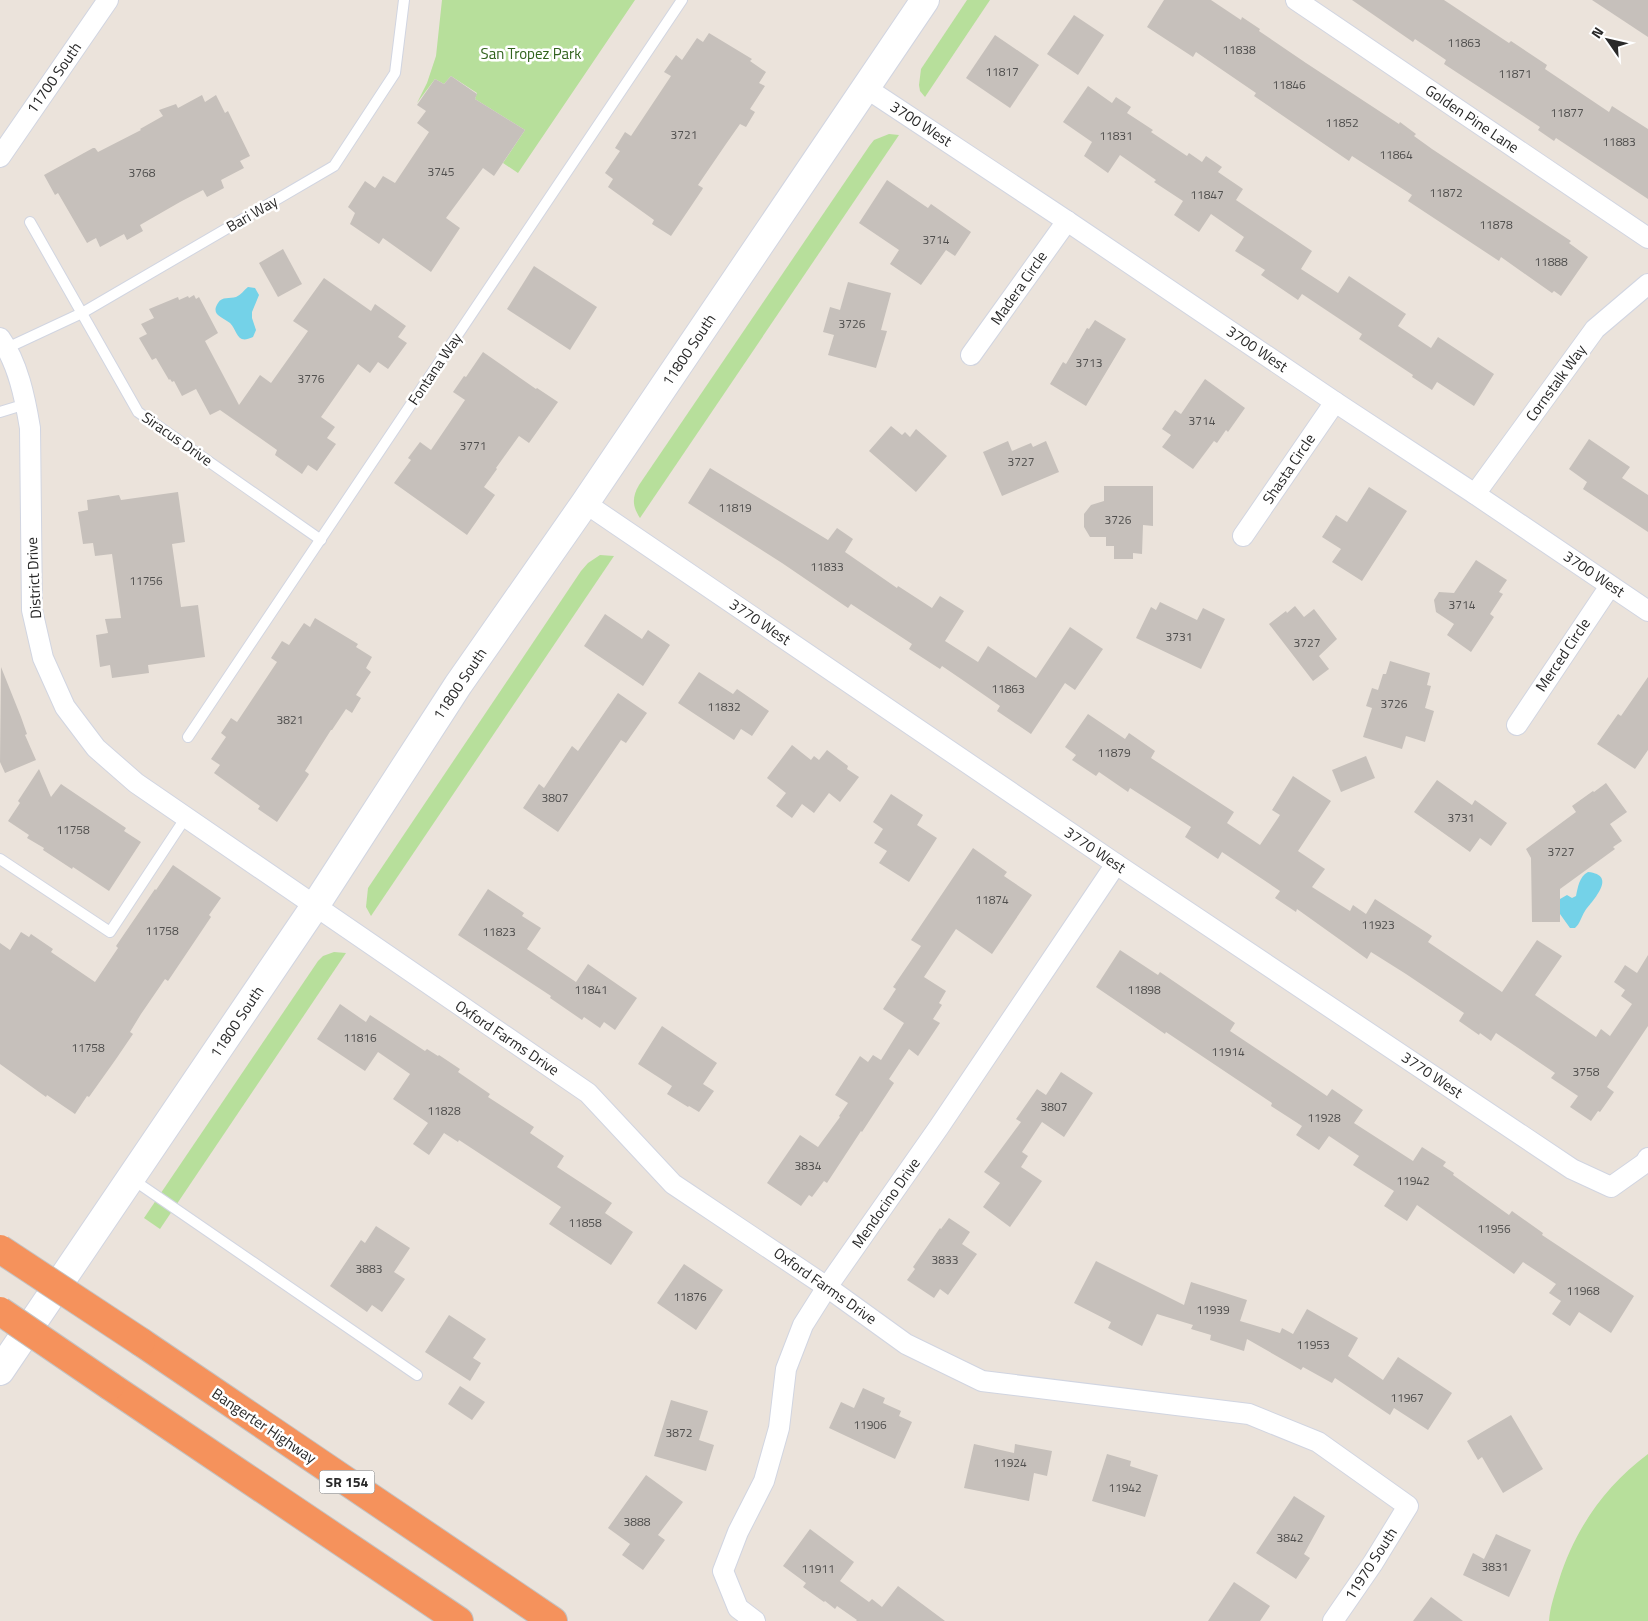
<svg xmlns="http://www.w3.org/2000/svg" width="1648" height="1621" viewBox="0 0 1648 1621" font-family="'Titillium Web',sans-serif">
	<style>
		.green { fill: #b7df9b }
		.water { fill: #74d2e8 }
		.building { fill: #c6c0bb }
		.lines { fill: none; stroke-linecap: round; stroke-linejoin: round }
		.lane-casing { stroke: #d1d5e1; stroke-width: 12 }
		.street-casing { stroke: #d1d5e1; stroke-width: 22 }
		.secondary-casing { stroke: #d1d5e1; stroke-width: 30 }
		.highway-casing { stroke: #c3c3c3; stroke-width: 30 }
		.lane { stroke: #fff; stroke-width: 10 }
		.street { stroke: #fff; stroke-width: 20 }
		.secondary { stroke: #fff; stroke-width: 28 }
		.highway { stroke: #f5925c; stroke-width: 28 }
		.highway-bridge-casing { stroke: #c3c3c3; stroke-width: 30; stroke-linecap: butt }
		.highway-bridge { stroke: #f5925c; stroke-width: 28 }
		.labels { text-anchor: middle; stroke-width: 5; stroke-linejoin: round; paint-order: stroke }
		.number-label { font-size: 12px; fill: #504f4e }
		.shield { fill: #fff; stroke: #696969; stroke-width: 1 }
		.shield-label { font-size: 14px; font-weight: bold; fill: #292929 }
		.park-label { font-size: 15px; fill: #31621d; stroke: #fff }
		.street-label { font-size: 15px; fill: #292929; stroke: #fff }
	</style>
	<rect width="100%" height="100%" fill="#ebe3db"/>
	<g class="green">
		<path d="M442 0H635L518 173 503 163 525 130 475 99 477 93 451 76 444 84 435 79 417 103 427 83 436 56Z"/>
		<path d="M967 0H990L925 97 920 91 919 85 921 69Z"/>
		<path d="M889 134 899 135 640 518C632 506 632 497 639 485L870 145 874 140Z"/>
		<path d="M600 555 614 556 371 916 366 907 368 888 581 571 588 563Z"/>
		<path d="M334 952 346 953 160 1229 144 1218 318 961 323 956Z"/>
		<path d="M1648 1454V1621H1549C1550 1607 1555 1593 1559 1580 1575 1529 1605 1486 1648 1454Z"/>
	</g>
	<g class="water">
		<path d="M248 287 255 288 259 295 252 312V318L256 330 253 337C236 345 238 331 230 323 223 317 210 315 218 303 222 296 230 299 236 297 241 295 244 290 248 287Z"/>
		<path d="M1588 872C1618 875 1593 900 1585 911 1581 917 1580 924 1575 928H1570L1560 914V899L1567 895 1572 898 1576 896C1578 887 1579 877 1588 872Z"/>
	</g>
	<g class="building">
		<path d="M1164 0H1211L1241 20 1242 17 1260 29 1259 31 1306 63 1399 124 1400 122 1416 134 1414 136 1432 149 1571 241 1569 243 1588 257 1561 296 1554 291 1552 293 1501 257 1499 261 1408 201 1412 195 1352 156 1349 161 1254 96 1256 93 1196 52 1193 57 1147 27Z"/>
		<path d="M1352 0H1444L1509 43 1511 41 1547 65 1545 69 1609 112 1612 106 1648 129V199L1556 138 1554 141 1538 130 1540 127 1444 64 1446 60 1415 39 1413 42Z"/>
		<path d="M1592 0H1648V37Z"/>
		<path d="M1074 15 1104 35 1078 75 1047 54Z"/>
		<path d="M709 33 752 59 750 61 766 72 759 83 765 86 750 109 755 112 746 127 740 124 726 144 698 185 703 188 702 190 671 236 652 224 654 220 608 187 613 179 605 173 620 151 615 148 625 132 631 136 671 76 664 72 676 55 682 60 697 38 703 42Z"/>
		<path d="M995 35 1039 65 1010 108 966 78Z"/>
		<path d="M451 76 477 94 475 99 525 130 494 176 483 168 446 218 460 228 431 272 383 238 379 244 350 224 355 213 348 207 365 181 375 188 383 176 395 183 429 132 417 123 426 111 417 105 435 79 444 84Z"/>
		<path d="M1088 86 1112 103 1116 97 1131 107 1127 113 1153 130 1151 132 1187 156 1189 153 1202 162 1206 156 1222 167 1218 172 1243 189 1236 200 1312 251 1301 269 1338 293 1349 276 1406 314 1398 326 1431 348 1438 337 1494 374 1474 406 1437 382 1432 390 1412 377 1413 375 1359 339 1362 334 1302 294 1298 300 1261 275 1265 270 1235 251 1244 237 1211 214 1199 232 1174 215 1183 201 1154 182 1156 180 1120 155 1108 173 1084 156 1092 142 1063 122Z"/>
		<path d="M202 95 205 102 216 95 225 113 228 111 250 156 240 161 244 168 221 180 224 188 207 197 203 190 180 202 140 225 143 231 127 240 124 234 100 247 96 238 87 243 58 193 55 195 44 175 93 148H95L98 152 141 130 140 129 163 116 159 110 176 104 178 108Z"/>
		<path d="M887 180 928 208 931 204 971 232 955 256 946 250 921 285 890 264 899 250 859 223Z"/>
		<path d="M283 249 302 284 278 297 259 263Z"/>
		<path d="M534 266 597 307 570 350 507 309Z"/>
		<path d="M324 278 371 311 375 304 406 326 398 337 407 343 388 369 378 362 370 373 358 364 321 417 335 427 327 438 336 444 317 471 308 465 302 474 275 455 277 450 220 410 210 415 196 389 182 396 174 381 172 382 170 379 169 380 156 358 152 360 139 338 147 334 141 324 154 318 149 309 178 297 179 300 188 296 189 298 194 295 196 299 199 297 218 333 205 341 239 405 260 375 271 383 308 331 293 321Z"/>
		<path d="M848 282 891 293 881 330 887 331 876 368 828 355 834 335 823 332 830 307 840 310Z"/>
		<path d="M1095 320 1126 339 1086 406 1050 384 1063 362 1066 364 1087 328 1089 329Z"/>
		<path d="M483 352 536 389 537 388 558 402 529 443 519 436 496 468 497 469 484 487 495 495 467 535 394 483 411 460 408 458 420 442 431 450 465 400 453 392 464 376 466 377Z"/>
		<path d="M1205 379 1245 408 1228 432 1226 430 1217 443 1214 441 1193 469 1162 447 1171 435 1162 429 1175 410 1181 414Z"/>
		<path d="M891 426 902 435 905 432 910 437 916 429 947 456 916 492 869 451Z"/>
		<path d="M1589 439 1630 467 1622 478 1648 495V532L1583 489 1587 482 1569 469Z"/>
		<path d="M1008 441 1012 451 1031 443 1033 447 1046 441 1059 472 1002 496 983 452Z"/>
		<path d="M710 468 828 540 837 528 853 539 845 552 897 588 898 586 932 608 940 596 964 611 945 641 978 662 988 646 1036 678 1070 627 1103 649 1075 690 1065 683 1031 734 997 711 1000 706 964 681 942 666 940 669 909 649 912 644 851 604 848 608 782 563 688 503Z"/>
		<path d="M1104 486H1153V526L1143 525 1142 554 1133 553V559H1114V546H1106V537H1090L1084 527V514L1091 505 1104 501Z"/>
		<path d="M1369 487 1407 511 1362 581 1332 562 1341 549 1322 537 1336 515 1347 522Z"/>
		<path d="M178 492 185 542 172 544 181 607 198 605 205 657 148 665 149 673 112 678 110 665 100 667 96 635 108 633 105 619 121 618 112 554 95 556 93 543 83 544 78 512 88 510 87 500 119 495 121 500Z"/>
		<path d="M1476 560 1507 580 1499 592 1503 594 1490 614 1494 617 1471 652 1447 635 1454 624 1436 612 1434 600 1439 592 1454 593Z"/>
		<path d="M1160 602 1197 620 1203 608 1225 619 1201 669 1136 638 1151 607 1156 610Z"/>
		<path d="M1295 606 1304 617 1314 609 1337 639 1319 656 1329 669 1313 681 1269 624 1286 611 1287 613Z"/>
		<path d="M605 614 642 639 648 630 670 645 643 686 584 646Z"/>
		<path d="M315 618 358 644 356 647 372 657 366 668 371 672 356 695 361 698 352 713 346 709 332 730H331L305 771 309 774 308 776 277 822 258 809 260 806 214 773 220 765 211 759 226 737 221 733 231 718 237 722 277 662 271 658 282 641 289 645 304 623 310 627Z"/>
		<path d="M1390 661 1430 673 1427 685 1431 686 1425 708 1434 711 1425 742 1406 736 1402 749 1363 737 1372 708 1366 706 1372 688 1378 690 1383 674H1386Z"/>
		<path d="M1 667 21 717 27 734 25 735 36 760 5 773 0 762Z"/>
		<path d="M699 672 733 694 737 689 769 711 752 736 741 729 734 740 678 703Z"/>
		<path d="M1648 677V750L1635 769 1597 744 1618 714 1621 716Z"/>
		<path d="M618 693 647 713 626 743 621 740 558 832 523 808 539 784 544 788 572 746 578 751Z"/>
		<path d="M1088 714 1125 739 1129 733 1155 751 1151 758 1234 812 1227 823 1260 845 1280 815 1272 810 1293 776 1331 801 1298 851 1325 869 1312 887 1350 911 1353 905 1366 914 1375 899 1432 936 1428 942 1502 992 1537 940 1562 956 1535 995 1596 1037 1601 1029 1610 1036 1632 1004 1621 996 1625 990 1614 982 1625 965 1637 973 1648 955V1026L1607 1087 1614 1092 1600 1112 1598 1111 1591 1121 1570 1107 1578 1096 1551 1078 1555 1073 1496 1033 1491 1041 1480 1033 1479 1035 1459 1021 1464 1013 1406 974 1371 952 1367 959 1297 909 1296 912 1275 898 1280 891 1222 852 1218 859 1185 837 1191 827 1130 788 1128 792 1099 772 1096 776 1072 760 1076 755 1065 747Z"/>
		<path d="M792 745 811 760 814 756 819 760 827 750 848 766 847 769 859 777 840 802 829 793 814 813 802 804 792 818 776 806 786 793 767 778Z"/>
		<path d="M1366 756 1375 778 1341 792 1332 770Z"/>
		<path d="M39 769 51 797 61 784 126 828 124 831 141 842 109 891 73 867 72 869 43 850 44 848 27 838 29 835 8 821 20 803 18 801Z"/>
		<path d="M1437 780 1472 805 1475 800 1507 823 1491 846 1480 838 1470 852 1414 812Z"/>
		<path d="M1606 783 1627 812 1610 824 1622 841 1613 847 1615 849 1560 889V922H1532L1531 858 1526 849 1576 812 1572 806 1593 791 1594 792Z"/>
		<path d="M891 794 923 815 917 825 937 838 909 882 879 863 887 851 874 843 883 829 873 822Z"/>
		<path d="M973 848 1007 872 1004 876 1032 895 992 954 956 929 924 977 946 991 939 1003 942 1005 933 1019 940 1023 918 1056 909 1049 889 1079 894 1083 862 1132 861 1131 827 1183 824 1181 812 1197 809 1195 801 1206 767 1183 800 1135 818 1147 840 1117 839 1116 848 1103 835 1095 860 1056 868 1062 873 1055 881 1060 904 1023 883 1009 896 989 893 987 921 946 911 940Z"/>
		<path d="M173 865 221 898 209 915 211 917 168 981 165 979 141 1014 130 1032 133 1034 116 1059 89 1097 87 1096 75 1114 47 1095 46 1097 0 1064V943L10 950 21 932 29 937 31 934 53 949 51 952 95 982 118 948 116 946 155 889 156 890Z"/>
		<path d="M488 889 524 913 522 916 541 928 527 949 576 982 588 964 637 998 615 1030 604 1022 600 1028 584 1017 582 1020 550 998 551 996 458 935Z"/>
		<path d="M1120 950 1158 975 1160 972 1235 1023 1230 1031 1293 1073 1327 1096 1332 1089 1363 1110 1354 1123 1413 1161 1422 1147 1446 1162 1443 1166 1454 1173 1453 1175 1509 1215 1512 1211 1543 1233 1542 1235 1634 1296 1611 1333 1579 1312 1570 1326 1552 1314 1561 1301 1549 1293 1556 1284 1523 1262 1514 1274 1417 1205 1407 1221 1384 1206 1394 1191 1353 1165 1359 1156 1329 1136 1319 1150 1296 1135 1302 1126 1271 1106 1272 1103 1166 1032 1165 1034 1096 987Z"/>
		<path d="M340 1004 366 1022 370 1015 425 1051 427 1049 438 1056 439 1055 460 1069 458 1072 490 1094 488 1097 534 1127 530 1133 564 1156 557 1167 612 1203 605 1213 633 1232 611 1265 549 1224 561 1207 459 1140 458 1142 444 1133 429 1155 413 1144 428 1123 393 1099 410 1074 378 1052 365 1071 317 1039Z"/>
		<path d="M662 1026 717 1063 703 1084 714 1091 699 1112 689 1106 688 1107 667 1094 672 1086 638 1064Z"/>
		<path d="M1061 1072 1093 1093 1064 1137 1042 1122 1022 1152 1028 1156 1021 1167 1042 1181 1010 1227 983 1207 1000 1183 984 1172 1021 1122 1016 1119 1037 1089 1046 1095Z"/>
		<path d="M949 1218 970 1232 962 1244 977 1254 948 1295 940 1289 934 1298 907 1280 915 1269 913 1267 940 1228 941 1229Z"/>
		<path d="M376 1226 410 1248 394 1272 405 1279 382 1312 372 1305 367 1312 330 1286 361 1240 365 1243Z"/>
		<path d="M1096 1261 1184 1305 1191 1282 1247 1300 1240 1321 1280 1333 1282 1328 1293 1334 1307 1309 1358 1338 1348 1356 1383 1380 1398 1357 1452 1393 1428 1430 1394 1408 1390 1415 1335 1378 1332 1383 1303 1367 1301 1370 1247 1339 1244 1351 1210 1340 1211 1335 1191 1329 1193 1325 1157 1314 1142 1346 1108 1328 1111 1322 1074 1303Z"/>
		<path d="M684 1264 723 1290 696 1330 657 1303Z"/>
		<path d="M449 1315 486 1339 473 1358 481 1363 470 1381 425 1352Z"/>
		<path d="M460 1386 485 1402 472 1420 448 1404Z"/>
		<path d="M863 1388 885 1398 883 1403 901 1411 899 1416 912 1422 895 1459 829 1428 841 1402 854 1408Z"/>
		<path d="M671 1400 708 1411 699 1440 714 1445 706 1471 654 1456Z"/>
		<path d="M1511 1415 1543 1469 1503 1493 1482 1457 1478 1460 1467 1441Z"/>
		<path d="M974 1444 1014 1453 1015 1444 1052 1451 1047 1476 1034 1473 1029 1501 964 1488Z"/>
		<path d="M1107 1454 1131 1461 1130 1466 1158 1475 1145 1517 1092 1501Z"/>
		<path d="M646 1475 683 1502 658 1535 665 1540 643 1570 622 1555 630 1544 608 1528Z"/>
		<path d="M1294 1496 1325 1516 1304 1554 1310 1558 1296 1579 1256 1553Z"/>
		<path d="M810 1529 854 1562 840 1581 869 1602 872 1599 882 1607 898 1586 945 1621H856L857 1620 837 1606 835 1609 825 1601 824 1602 803 1587 806 1583 783 1566Z"/>
		<path d="M1496 1534 1531 1550 1509 1597 1463 1575 1473 1553 1484 1559Z"/>
		<path d="M1234 1582 1270 1606 1260 1621H1208Z"/>
		<path d="M1431 1597 1463 1621H1413Z"/>
	</g>
	<g class="lines">
		<g class="lane-casing">
			<g id="lane">
				<path d="M30 222 138 412 321 540"/>
				<path d="M7 348 82 313 334 166 395 73 404 0"/>
				<path d="M0 412 26 404"/>
				<path d="M188 737 682 0"/>
				<path d="M0 859 110 932 186 817"/>
				<path d="M132 1179 417 1375"/>
			</g>
		</g>
		<g class="street-casing">
			<g id="street">
				<path d="M1296 0 1648 238"/>
				<path d="M866 88 1067 221 1335 402 1475 494 1648 611"/>
				<path d="M0 157 108 0"/>
				<path d="M0 338C18 363 25 398 30 428L32 610 43 658 65 707 96 748 136 783 588 1093 673 1184 827 1287 906 1344 982 1381 1249 1414 1318 1442 1408 1506 1373 1563 1333 1621"/>
				<path d="M971 355 1067 221"/>
				<path d="M1475 494 1595 329 1648 284"/>
				<path d="M585 503 1116 864 1572 1169 1611 1187 1645 1163 1648 1158"/>
				<path d="M1243 536 1335 402"/>
				<path d="M1517 725 1610 586"/>
				<path d="M755 1621 738 1608 723 1571 738 1532 764 1481 779 1428 786 1369 803 1325 827 1287 939 1127 1116 864"/>
			</g>
		</g>
		<g class="secondary-casing">
			<path id="secondary" d="M0 1371 315 906 458 685 585 503 925 0"/>
		</g>
		<g class="highway-casing">
			<g id="highway">
				<path d="M141 1342 553 1621"/>
				<path d="M110 1386 459 1621"/>
			</g>
		</g>
		<use href="#lane" class="lane"/>
		<use href="#street" class="street"/>
		<use href="#secondary" class="secondary"/>
		<use href="#highway" class="highway"/>
		<g class="highway-bridge-casing">
			<g id="highway-bridge">
				<path d="M0 1249 141 1342"/>
				<path d="M0 1311 110 1386"/>
			</g>
		</g>
		<use href="#highway-bridge" class="highway-bridge"/>
	</g>
	<g class="labels">
		<g class="number-label">
			<text x="1464" y="47">11863</text>
			<text x="1239" y="54">11838</text>
			<text x="1002" y="76">11817</text>
			<text x="1515" y="78">11871</text>
			<text x="1289" y="89">11846</text>
			<text x="1567" y="117">11877</text>
			<text x="1342" y="127">11852</text>
			<text x="684" y="139">3721</text>
			<text x="1116" y="140">11831</text>
			<text x="1619" y="146">11883</text>
			<text x="1396" y="159">11864</text>
			<text x="441" y="176">3745</text>
			<text x="142" y="177">3768</text>
			<text x="1446" y="197">11872</text>
			<text x="1207" y="199">11847</text>
			<text x="1496" y="229">11878</text>
			<text x="936" y="244">3714</text>
			<text x="1551" y="266">11888</text>
			<text x="852" y="328">3726</text>
			<text x="1089" y="367">3713</text>
			<text x="311" y="383">3776</text>
			<text x="1202" y="425">3714</text>
			<text x="473" y="450">3771</text>
			<text x="1021" y="466">3727</text>
			<text x="735" y="512">11819</text>
			<text x="1118" y="524">3726</text>
			<text x="827" y="571">11833</text>
			<text x="146" y="585">11756</text>
			<text x="1462" y="609">3714</text>
			<text x="1179" y="641">3731</text>
			<text x="1307" y="647">3727</text>
			<text x="1008" y="693">11863</text>
			<text x="1394" y="708">3726</text>
			<text x="724" y="711">11832</text>
			<text x="290" y="724">3821</text>
			<text x="1114" y="757">11879</text>
			<text x="555" y="802">3807</text>
			<text x="1461" y="822">3731</text>
			<text x="73" y="834">11758</text>
			<text x="1561" y="856">3727</text>
			<text x="992" y="904">11874</text>
			<text x="1378" y="929">11923</text>
			<text x="162" y="935">11758</text>
			<text x="499" y="936">11823</text>
			<text x="591" y="994">11841</text>
			<text x="1144" y="994">11898</text>
			<text x="360" y="1042">11816</text>
			<text x="88" y="1052">11758</text>
			<text x="1228" y="1056">11914</text>
			<text x="1586" y="1076">3758</text>
			<text x="1054" y="1111">3807</text>
			<text x="444" y="1115">11828</text>
			<text x="1324" y="1122">11928</text>
			<text x="808" y="1170">3834</text>
			<text x="1413" y="1185">11942</text>
			<text x="585" y="1227">11858</text>
			<text x="1494" y="1233">11956</text>
			<text x="945" y="1264">3833</text>
			<text x="369" y="1273">3883</text>
			<text x="1583" y="1295">11968</text>
			<text x="690" y="1301">11876</text>
			<text x="1213" y="1314">11939</text>
			<text x="1313" y="1349">11953</text>
			<text x="1407" y="1402">11967</text>
			<text x="870" y="1429">11906</text>
			<text x="679" y="1437">3872</text>
			<text x="1010" y="1467">11924</text>
			<text x="1125" y="1492">11942</text>
			<text x="637" y="1526">3888</text>
			<text x="1290" y="1542">3842</text>
			<text x="1495" y="1571">3831</text>
			<text x="818" y="1573">11911</text>
		</g>
		<rect class="shield" x="319.5" y="1470.5" width="55" height="23" rx="4"/>
		<g class="shield-label">
			<text x="347" y="1487">SR 154</text>
		</g>
		<g class="park-label">
			<text x="531" y="59">San Tropez Park</text>
		</g>
		<g class="street-label">
			<text transform="translate(54 78) rotate(-55)" y="5">11700 South</text>
			<text transform="translate(1472 119) rotate(34)" y="5">Golden Pine Lane</text>
			<text transform="translate(921 124) rotate(33)" y="5">3700 West</text>
			<text transform="translate(252 214) rotate(-30)" y="5">Bari Way</text>
			<text transform="translate(1019 288) rotate(-55)" y="5">Madera Circle</text>
			<text transform="translate(1257 349) rotate(34)" y="5">3700 West</text>
			<text transform="translate(689 350) rotate(-56)" y="5">11800 South</text>
			<text transform="translate(435 369) rotate(-56)" y="5">Fontana Way</text>
			<text transform="translate(1556 383) rotate(-54)" y="5">Cornstalk Way</text>
			<text transform="translate(177 439) rotate(35)" y="5">Siracus Drive</text>
			<text transform="translate(1289 469) rotate(-56)" y="5">Shasta Circle</text>
			<text transform="translate(1594 574) rotate(34)" y="5">3700 West</text>
			<text transform="translate(34 578) rotate(-93)" y="5">District Drive</text>
			<text transform="translate(760 622) rotate(34)" y="5">3770 West</text>
			<text transform="translate(1563 655) rotate(-56)" y="5">Merced Circle</text>
			<text transform="translate(460 684) rotate(-56)" y="5">11800 South</text>
			<text transform="translate(1095 850) rotate(34)" y="5">3770 West</text>
			<text transform="translate(237 1022) rotate(-56)" y="5">11800 South</text>
			<text transform="translate(507 1038) rotate(34)" y="5">Oxford Farms Drive</text>
			<text transform="translate(1432 1075) rotate(34)" y="5">3770 West</text>
			<text transform="translate(886 1203) rotate(-55)" y="5">Mendocino Drive</text>
			<text transform="translate(825 1286) rotate(35)" y="5">Oxford Farms Drive</text>
			<text transform="translate(264 1426) rotate(34)" y="5">Bangerter Highway</text>
			<text transform="translate(1371 1564) rotate(-57)" y="5">11970 South</text>
		</g>
	</g>
	<g transform="translate(1608 40) rotate(304)" stroke="#ffffff" stroke-width="4" paint-order="stroke">
	<path d="M0-4L9 19L0 12L-9 19Z" fill="#292929"/>
	<text y="-8" font-size="14" font-weight="bold" text-anchor="middle" fill="#292929">N</text>
	</g>
</svg>
